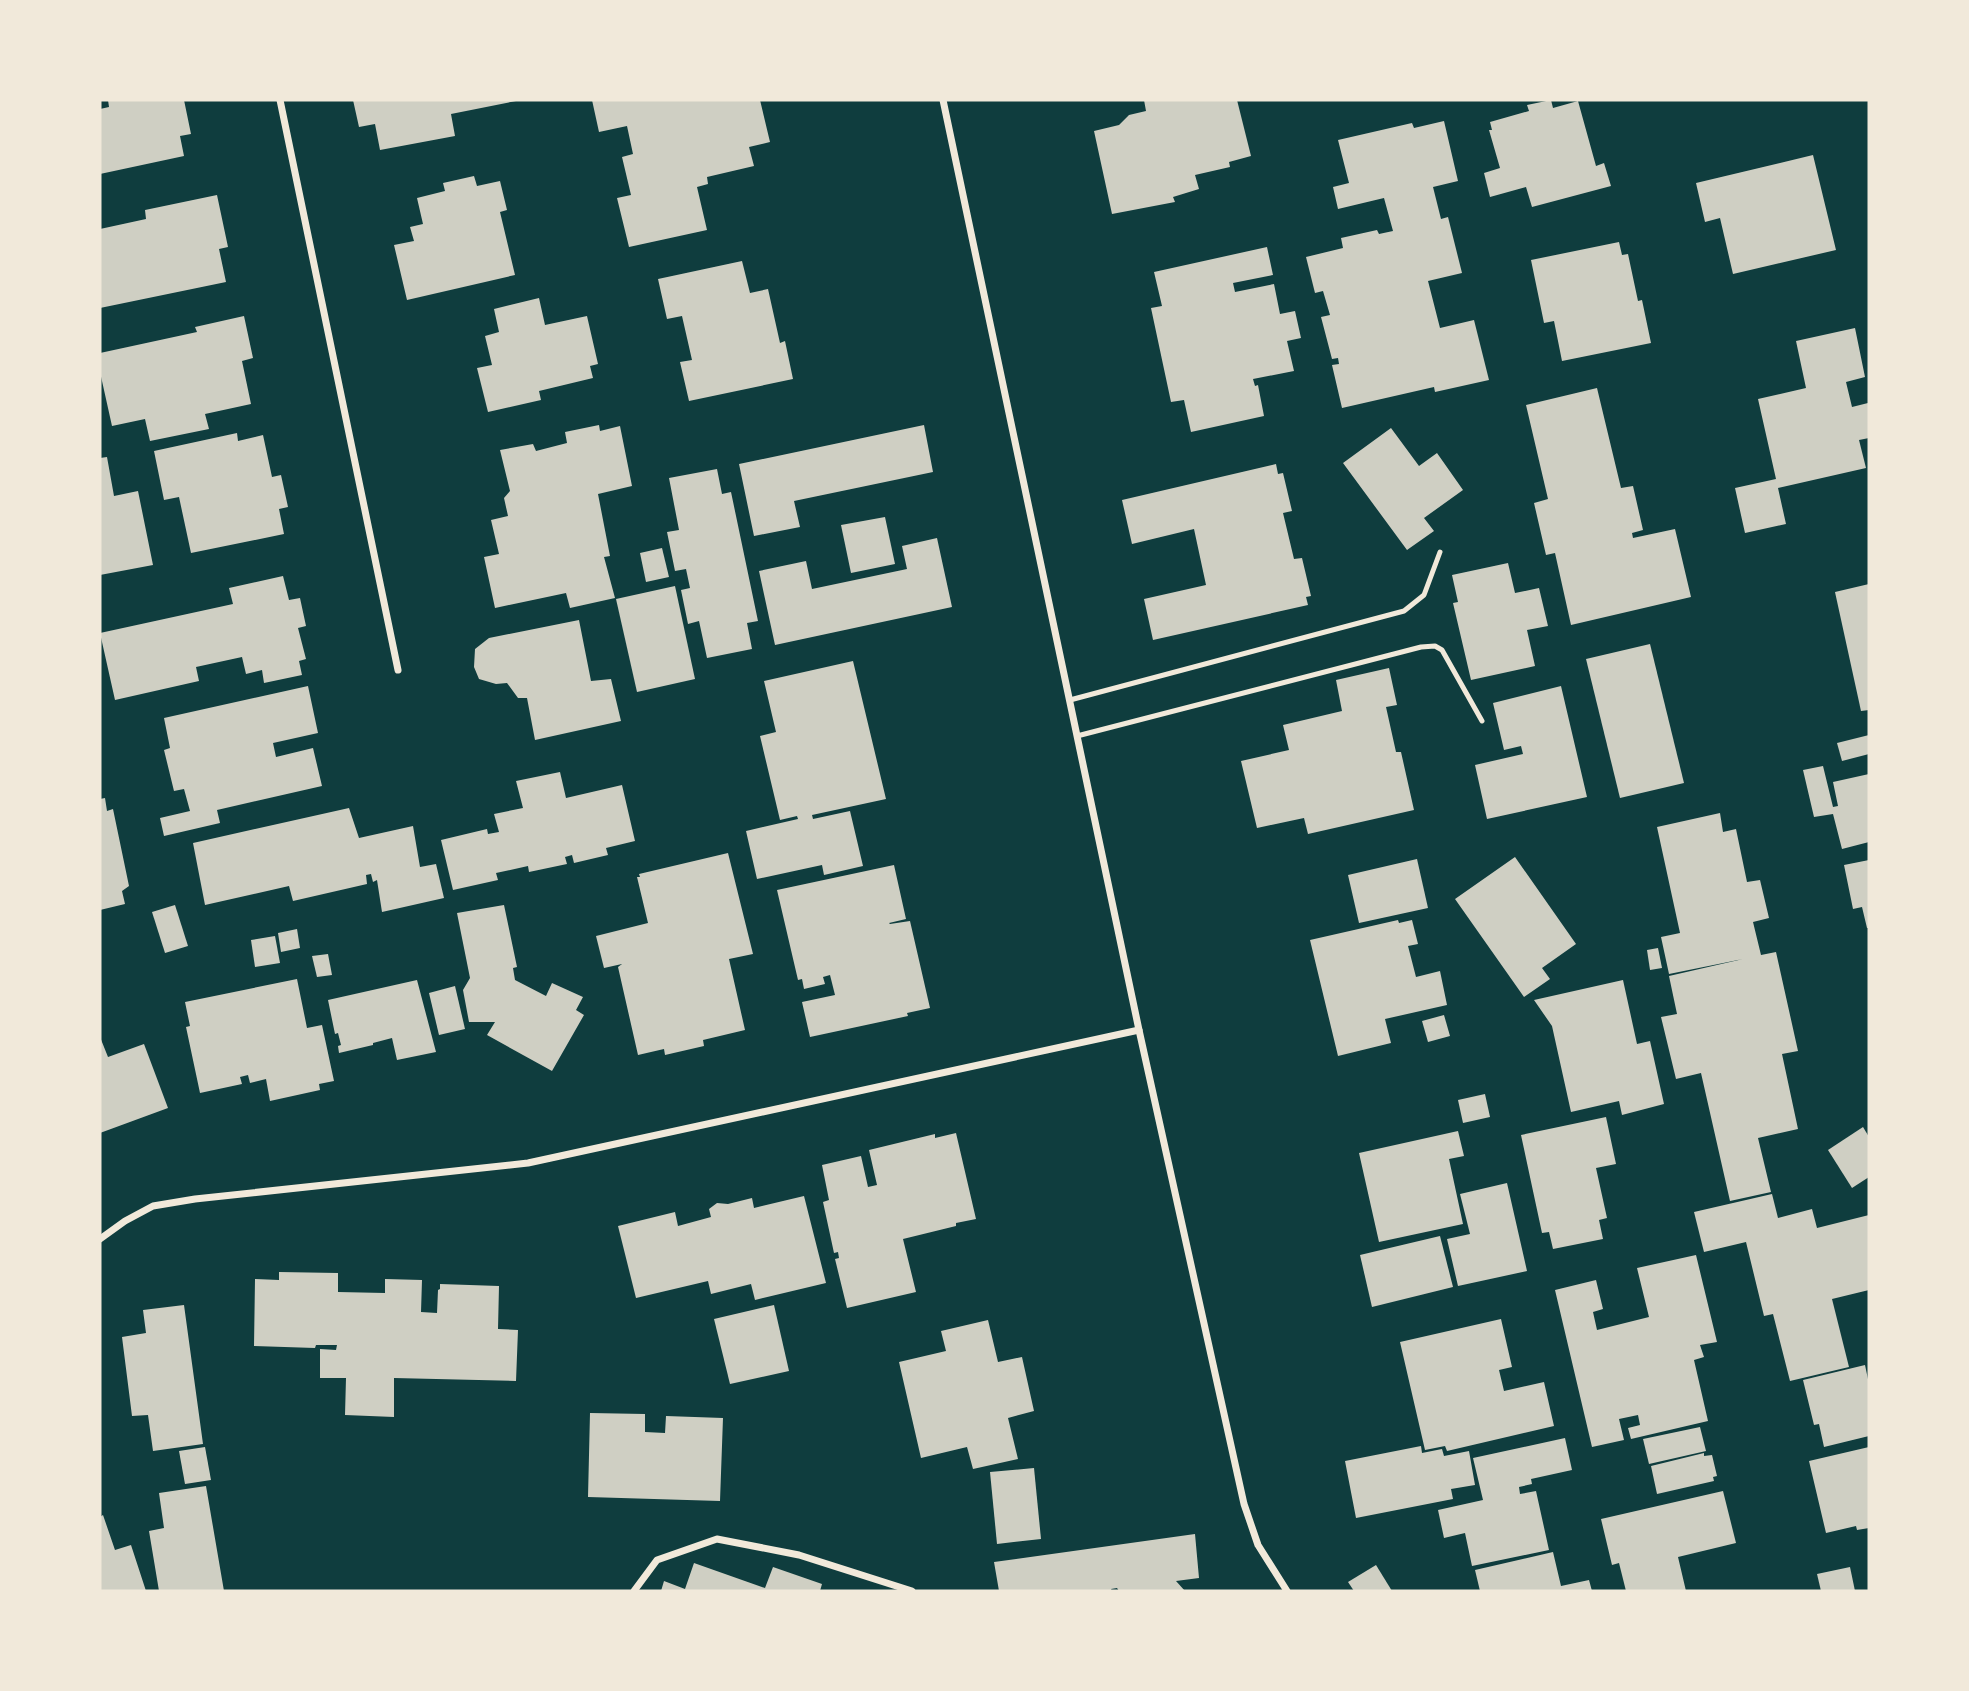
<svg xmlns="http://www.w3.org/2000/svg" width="1969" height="1691" viewBox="0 0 1969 1691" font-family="'Space Grotesk',sans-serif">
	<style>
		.building { fill: #cfcfc3 }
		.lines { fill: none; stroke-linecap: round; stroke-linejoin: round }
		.service { stroke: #f1e9da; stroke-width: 5 }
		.minor { stroke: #f1e9da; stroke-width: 7 }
	</style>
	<rect width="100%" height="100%" fill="#0f3d3e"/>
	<g class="building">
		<path d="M108 100H184L191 134 180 136 184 156 100 174V109L109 107Z"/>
		<path d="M353 100H516V101L451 114 455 136 380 150 375 124 359 127Z"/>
		<path d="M592 100H760L770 142 749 147 754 166 707 177 708 184 697 187 707 230 629 247 617 198 631 195 622 157 633 154 627 126 599 132Z"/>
		<path d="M1144 100H1237L1251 156 1229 162 1230 167 1195 175 1199 189 1173 197 1175 202 1112 214 1094 131 1119 125 1129 115 1146 111Z"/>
		<path d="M1551 100 1553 108 1578 101 1596 166 1604 163 1611 186 1532 207 1526 187 1490 197 1484 173 1500 168 1489 130H1492L1490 122 1529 111 1527 105Z"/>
		<path d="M1444 121 1458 181 1433 187 1441 219 1448 217 1462 273 1428 281 1440 328 1474 320 1489 380 1435 392 1434 387 1342 408 1332 365 1339 364 1338 358 1332 359 1321 317 1330 315 1323 291 1315 293 1306 257 1343 248 1341 238 1377 230 1379 234 1393 231 1384 198 1338 209 1333 187 1349 183 1338 140 1412 123 1414 128Z"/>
		<path d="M1813 155 1836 250 1733 274 1720 218 1705 222 1696 183Z"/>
		<path d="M474 176 477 186 500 181 507 210 500 212 515 275 407 300 394 245 414 241 410 227 423 224 417 198 445 191 443 183Z"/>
		<path d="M217 195 228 247 219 249 226 282 100 308V229L146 219 145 210Z"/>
		<path d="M1619 242 1622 255 1628 254 1638 301 1642 300 1651 343 1562 361 1554 321 1544 323 1531 260Z"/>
		<path d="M1267 247 1273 275 1233 283 1235 292 1274 284 1280 314 1295 311 1301 338 1287 341 1294 371 1253 379 1255 386 1258 385 1264 416 1191 432 1184 400 1171 402 1151 308 1162 306 1154 272Z"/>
		<path d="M742 261 750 293 768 289 780 343 785 341 793 379 689 401 680 362 692 360 682 316 667 319 658 279Z"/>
		<path d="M539 298 545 325 587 316 598 364 590 366 593 378 539 391 541 400 488 412 477 368 492 365 485 336 499 332 494 309Z"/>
		<path d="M244 316 253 358 242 361 251 404 205 414 209 429 150 441 145 419 112 426 100 372V353L197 332 195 327Z"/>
		<path d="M1855 328 1865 377 1846 382 1852 407 1868 403 1869 438 1859 440 1866 468 1778 488 1786 524 1745 533 1735 488 1776 479 1758 399 1806 388 1796 341Z"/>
		<path d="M1597 388 1621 488 1633 486 1643 530 1632 533 1633 538 1675 529 1691 597 1571 625 1555 553 1546 555 1534 503 1548 499 1526 405Z"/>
		<path d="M599 425 600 431 620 426 632 486 598 494 610 556 604 557 615 598 570 608 566 593 495 608 484 557 499 554 491 520 508 516 504 498 510 491 500 450 533 444 536 451 567 443 565 432Z"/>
		<path d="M924 425 933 472 794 501 800 527 754 536 739 464Z"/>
		<path d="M1391 428 1419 466 1437 453 1463 490 1424 518 1434 531 1407 550 1343 463Z"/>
		<path d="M237 433 238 441 263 435 272 477 281 475 288 507 279 509 284 534 191 553 179 497 164 500 154 451Z"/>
		<path d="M107 457 114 496 138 491 153 565 100 575V458Z"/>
		<path d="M1276 464 1278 474 1283 473 1292 511 1283 513 1294 559 1302 558 1311 596 1306 597 1308 605 1153 640 1144 599 1206 585 1194 529 1132 544 1122 500Z"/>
		<path d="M717 469 722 494 731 492 758 621 747 623 752 649 707 658 699 621 688 624 681 590 690 588 686 569 675 571 667 532 679 530 669 478Z"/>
		<path d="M885 517 895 564 851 573 841 525Z"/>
		<path d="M937 538 952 607 775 645 759 571 806 561 812 589 907 569 902 546Z"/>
		<path d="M662 548 669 577 646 582 640 553Z"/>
		<path d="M1508 563 1515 593 1539 588 1548 626 1527 630 1535 666 1471 680 1453 603 1458 602 1452 575Z"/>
		<path d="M283 576 289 600 300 598 306 626 298 628 306 659 299 661 302 675 264 683 262 670 246 674 242 657 196 667 199 681 115 700 100 633 233 604 229 588Z"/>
		<path d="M1869 584V710L1861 711 1835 592Z"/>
		<path d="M675 586 695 679 637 692 616 599Z"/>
		<path d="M579 620 591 681 611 679 621 721 535 740 527 698H518L507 683 496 684 479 679 474 667 475 649 489 638Z"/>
		<path d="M1650 644 1684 783 1620 798 1586 659Z"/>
		<path d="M853 661 886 799 812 815 813 819 850 811 863 866 824 875 822 865 757 879 746 831 798 819 797 816 780 820 760 736 776 732 764 681Z"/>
		<path d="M1389 668 1397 705 1386 707 1396 752H1401L1414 810 1308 834 1304 818 1257 828 1241 761 1289 750 1283 725 1342 711 1336 680Z"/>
		<path d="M308 686 318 733 273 743 276 757 313 748 322 786 217 810 220 823 164 836 160 818 190 811 184 789 174 791 164 750 170 748 164 718Z"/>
		<path d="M1561 686 1587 797 1487 819 1475 765 1523 754 1521 746 1504 750 1493 703Z"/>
		<path d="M1869 735V754L1842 761 1837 743Z"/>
		<path d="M1823 766 1833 807 1838 806 1833 782 1869 774V842L1842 849 1833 814 1814 817 1803 770Z"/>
		<path d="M560 772 566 798 622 785 635 841 606 848 608 855 574 863 572 855 565 857 567 864 529 872 528 866 496 873 498 880 453 890 441 840 487 829 488 834 499 832 494 814 523 808 516 781Z"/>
		<path d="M105 798 107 811 113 809 129 886 122 891 125 904 100 910V799Z"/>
		<path d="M349 808 359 838 413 826 420 867 436 864 444 898 382 912 377 880 373 882 371 874 366 875 367 884 293 901 289 886 205 905 193 843Z"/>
		<path d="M1720 813 1723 832 1736 829 1747 882 1760 880 1769 918 1753 922 1761 955 1776 952 1798 1051 1782 1054 1798 1129 1758 1138 1771 1192 1730 1201 1701 1073 1676 1079 1661 1017 1677 1014 1669 976 1743 959 1669 974 1661 937 1680 933 1657 827Z"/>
		<path d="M728 853 753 954 729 959 745 1030 703 1040 704 1046 665 1055 664 1049 638 1055 618 967 622 964 604 968 596 936 648 923 637 877H640L639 874Z"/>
		<path d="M1515 857 1576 944 1542 968 1550 979 1524 997 1455 899Z"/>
		<path d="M1417 859 1428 908 1359 923 1348 875Z"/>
		<path d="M1869 860V928H1867L1862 907 1853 909 1844 865Z"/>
		<path d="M894 865 906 919 889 923 890 924 910 921 930 1008 907 1013 908 1016 810 1037 802 1002 835 995 830 975 823 977 825 984 804 989 802 979 798 980 777 890Z"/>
		<path d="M175 905 188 946 165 953 152 912Z"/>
		<path d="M504 905 517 967 513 968 515 980 546 996 552 983 583 997 576 1010 584 1015 552 1071 487 1035 495 1022H469L463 990 470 978 457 913Z"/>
		<path d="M1398 920 1399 923 1412 920 1418 944 1408 946 1416 977 1440 971 1447 1005 1385 1019 1391 1043 1338 1056 1310 940Z"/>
		<path d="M297 929 300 948 281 952 278 933Z"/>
		<path d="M275 936 280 963 255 967 251 940Z"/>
		<path d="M1658 948 1662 968 1650 970 1647 950Z"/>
		<path d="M328 954 332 975 317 977 312 956Z"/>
		<path d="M297 979 307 1028 322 1025 334 1081 319 1084 320 1090 270 1101 266 1079 250 1083 248 1075 240 1077 242 1084 200 1093 186 1027 190 1026 185 1002Z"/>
		<path d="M417 980 436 1052 397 1060 392 1038 373 1043V1045L339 1053 338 1046 341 1045 338 1033 335 1034 328 1000Z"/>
		<path d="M1623 980 1637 1044 1650 1041 1664 1104 1622 1115 1619 1101 1571 1112 1552 1026 1534 1000Z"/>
		<path d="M455 986 465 1029 439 1035 429 993Z"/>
		<path d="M1444 1015 1450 1036 1428 1042 1422 1021Z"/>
		<path d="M100 1037 108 1057 144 1044 168 1108 100 1133Z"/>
		<path d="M1485 1094 1490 1117 1463 1123 1458 1100Z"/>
		<path d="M1606 1117 1616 1164 1596 1168 1607 1218 1599 1220 1603 1239 1553 1249 1549 1232 1542 1233 1521 1135Z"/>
		<path d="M1863 1127 1869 1137V1177L1852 1188 1828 1150Z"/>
		<path d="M1458 1131 1464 1156 1449 1159 1463 1224 1379 1242 1359 1153Z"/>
		<path d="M956 1133 976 1219 956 1223V1226L903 1239 916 1292 847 1308 835 1259 839 1258 838 1252 834 1253 823 1202 829 1200 822 1165 861 1156 868 1187 877 1185 869 1150 935 1134V1138Z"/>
		<path d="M1507 1183 1527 1271 1458 1286 1447 1239 1470 1234 1460 1194Z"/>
		<path d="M1772 1194 1778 1218 1812 1209 1817 1228 1869 1215V1290L1832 1299 1849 1367 1790 1381 1773 1314 1764 1316 1746 1242 1704 1252 1694 1212Z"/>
		<path d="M804 1196 826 1283 755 1300 751 1284 711 1294 708 1281 636 1298 618 1226 675 1212 678 1226 711 1217 709 1209 717 1203 728 1204 752 1198 754 1208Z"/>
		<path d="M1440 1236 1453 1287 1372 1307 1360 1255Z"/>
		<path d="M1696 1255 1717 1342 1700 1345 1704 1357 1694 1360 1708 1421 1631 1439 1628 1428 1640 1425 1638 1415 1619 1419 1624 1440 1592 1447 1555 1290 1596 1280 1603 1309 1593 1312 1597 1330 1649 1317 1637 1268Z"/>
		<path d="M279 1272 338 1273V1292L385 1293V1279L422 1280 421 1312 437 1313 438 1290 440 1289V1284L499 1286 498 1329 518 1330 516 1381 394 1378V1417L345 1415 346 1378H320V1349L336 1350 337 1345H316L315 1348 254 1346 255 1279 279 1280Z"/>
		<path d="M184 1305 203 1444 153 1451 148 1415 132 1416 122 1337 146 1333 143 1310Z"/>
		<path d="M774 1305 789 1371 730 1384 714 1319Z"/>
		<path d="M1501 1319 1512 1367 1499 1370 1504 1391 1544 1382 1554 1426 1447 1451 1445 1446 1425 1450 1400 1342Z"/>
		<path d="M988 1320 998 1362 1022 1357 1034 1411 1008 1418 1018 1459 973 1469 967 1447 921 1458 899 1362 946 1351 941 1331Z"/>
		<path d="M1865 1365 1869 1384V1436L1824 1447 1819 1424 1814 1425 1803 1380Z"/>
		<path d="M590 1413 645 1414V1432L665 1433 666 1416 723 1418 720 1501 588 1497Z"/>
		<path d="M1700 1427 1706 1451 1649 1464 1643 1439Z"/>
		<path d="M1565 1438 1572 1470 1531 1479 1532 1484 1519 1487 1520 1494 1536 1491 1549 1550 1472 1566 1465 1533 1444 1538 1438 1510 1483 1500 1473 1458Z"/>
		<path d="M1421 1446 1422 1453 1442 1449 1444 1456 1469 1451 1475 1485 1451 1489 1453 1499 1356 1518 1345 1461Z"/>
		<path d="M205 1447 211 1480 185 1484 179 1451Z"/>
		<path d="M1869 1447V1528L1857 1530 1856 1526 1826 1533 1809 1461Z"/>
		<path d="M1704 1453V1456L1712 1455 1717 1476 1713 1477 1714 1481 1657 1494 1651 1466Z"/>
		<path d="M1034 1468 1041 1539 997 1544 990 1472Z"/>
		<path d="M206 1486 224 1591H159L149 1531 164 1528 159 1493Z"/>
		<path d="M1723 1491 1736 1543 1678 1557 1686 1591H1626L1619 1563 1612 1565 1601 1519Z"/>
		<path d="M103 1515 115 1550 131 1545 146 1591H100V1517Z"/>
		<path d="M1195 1534 1199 1578 1176 1581 1185 1591H1119L1117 1588 1111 1589 1112 1591H999L994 1562Z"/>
		<path d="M1553 1552 1561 1586 1589 1580 1592 1591H1480L1475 1570Z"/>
		<path d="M694 1563 765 1588 773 1567 822 1584 820 1591H661L664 1581 685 1589Z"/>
		<path d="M1376 1565 1392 1591H1354L1348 1582Z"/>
		<path d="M1850 1567 1855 1591H1821L1817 1574Z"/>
	</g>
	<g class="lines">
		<g class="service">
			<path d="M1070 700 1404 611 1424 595 1440 552"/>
			<path d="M1077 736 1421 647 1435 646 1442 650 1482 721"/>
		</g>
		<g class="minor">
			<path d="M280 100 398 670"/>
			<path d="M943 100 1139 1030 1244 1504 1258 1545 1287 1591"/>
			<path d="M100 1239 125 1221 153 1206 195 1199 528 1163 1139 1030"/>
			<path d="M634 1591 657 1560 717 1539 799 1555 912 1591"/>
		</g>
	</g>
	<rect width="1969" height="1691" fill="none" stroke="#f1e9da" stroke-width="203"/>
</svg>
